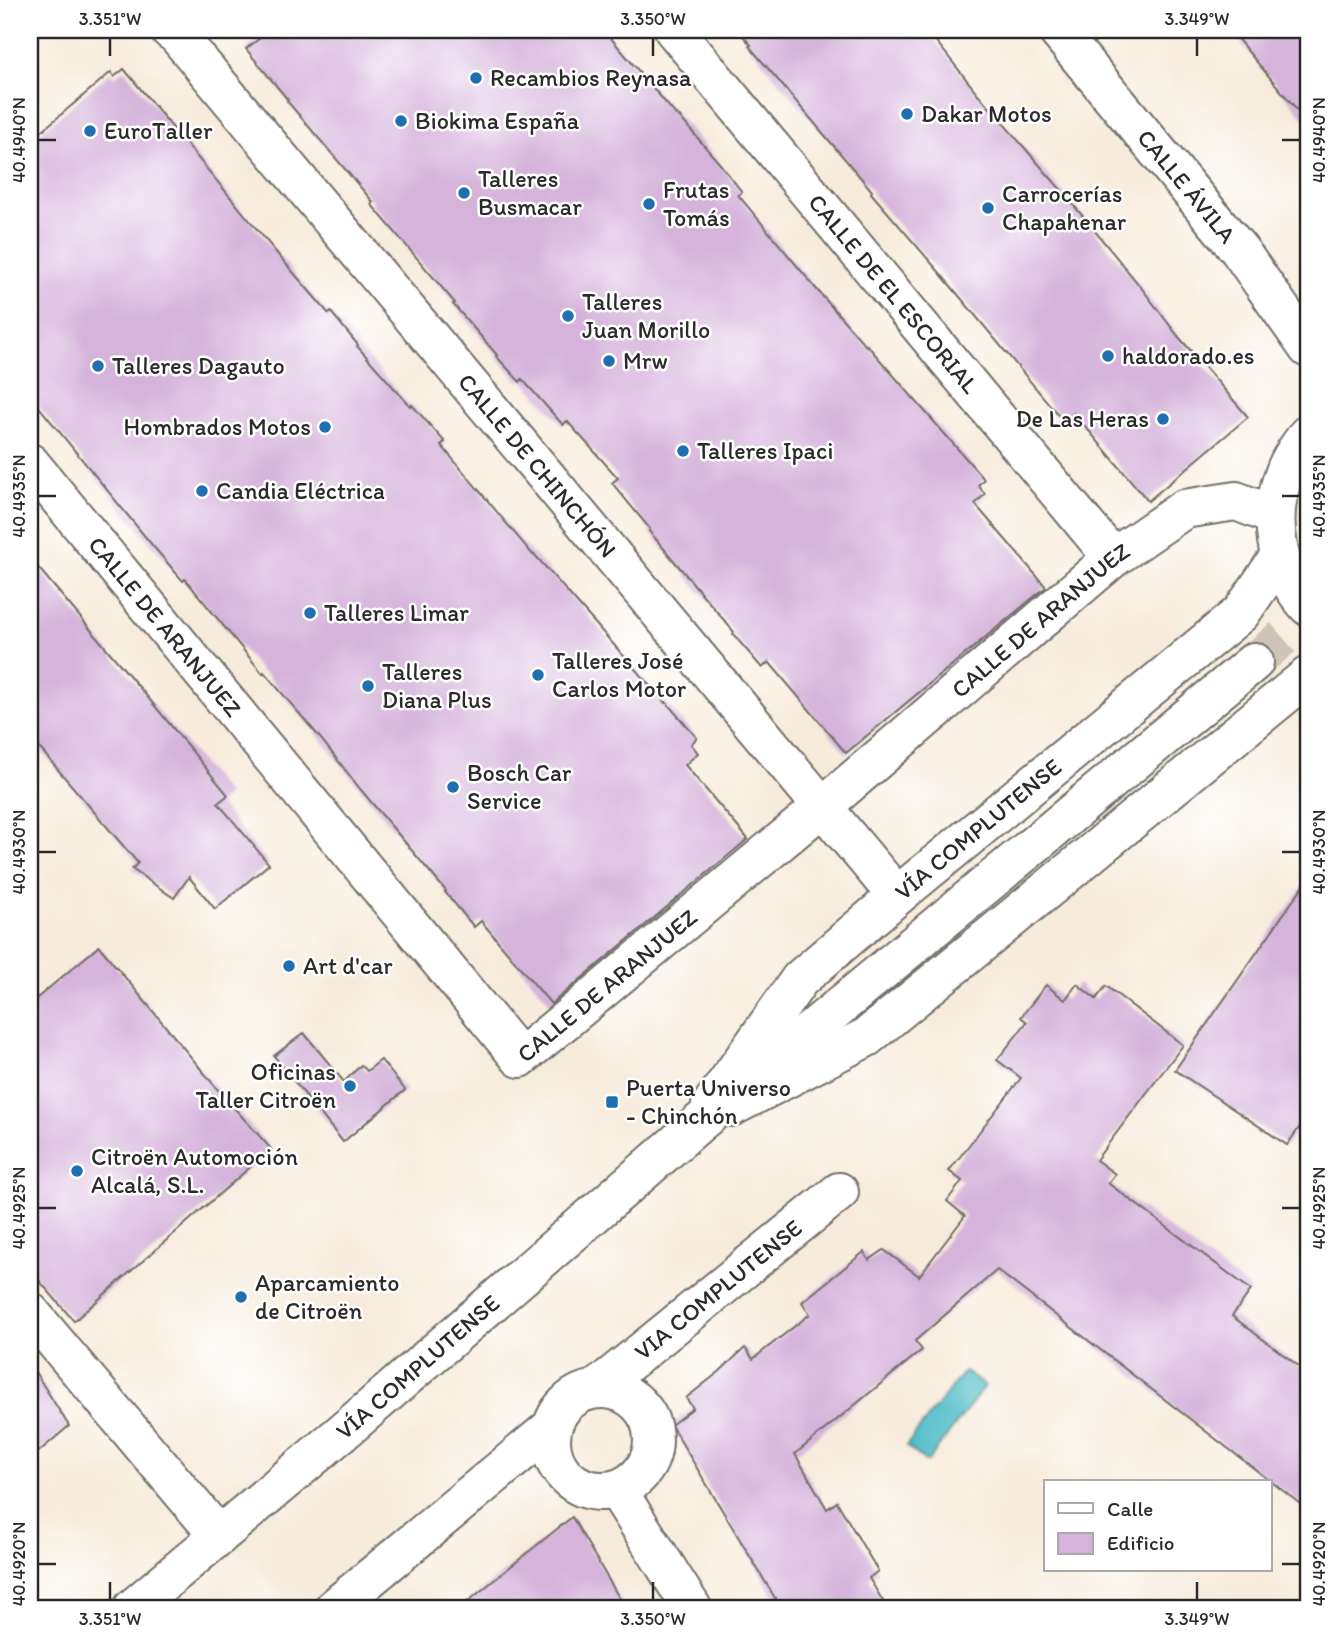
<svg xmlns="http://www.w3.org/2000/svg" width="1338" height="1638" viewBox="0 0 1338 1638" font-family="Itim,sans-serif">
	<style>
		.water { fill: #4ebcc6; stroke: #3c7478; stroke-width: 2 }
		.building { fill: #d5b3db }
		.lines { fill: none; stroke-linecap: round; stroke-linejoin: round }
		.major-tunnel { stroke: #cec5b8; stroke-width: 38; stroke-dasharray: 38 19; stroke-linecap: butt }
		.minor-casing { stroke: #726f69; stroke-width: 42 }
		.major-casing { stroke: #726f69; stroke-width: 42 }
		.minor { stroke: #fff; stroke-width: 38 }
		.major { stroke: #fff; stroke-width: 38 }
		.ticks { fill: none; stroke: #2b2b2b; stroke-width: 2.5 }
		.poi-dot { fill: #1f6fb2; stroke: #fff; stroke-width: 2.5 }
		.labels { text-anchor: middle; stroke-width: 5; stroke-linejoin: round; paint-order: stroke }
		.poi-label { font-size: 24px; fill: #2b2b2b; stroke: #fff; text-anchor: start }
		.street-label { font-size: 24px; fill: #2b2b2b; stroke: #fff }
		.neatline { fill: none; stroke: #2b2b2b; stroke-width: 2.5 }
		.ticks-label { font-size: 18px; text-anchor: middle; fill: #2b2b2b }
	</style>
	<rect width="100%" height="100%" fill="#fff"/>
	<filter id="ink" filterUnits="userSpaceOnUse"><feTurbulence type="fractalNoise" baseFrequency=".0143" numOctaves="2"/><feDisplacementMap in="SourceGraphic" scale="14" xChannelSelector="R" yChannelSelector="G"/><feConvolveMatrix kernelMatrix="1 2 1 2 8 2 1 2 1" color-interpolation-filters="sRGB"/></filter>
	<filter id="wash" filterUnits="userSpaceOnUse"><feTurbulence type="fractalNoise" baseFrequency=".00686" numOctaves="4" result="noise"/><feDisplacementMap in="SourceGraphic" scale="28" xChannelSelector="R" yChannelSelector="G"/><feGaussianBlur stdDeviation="1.57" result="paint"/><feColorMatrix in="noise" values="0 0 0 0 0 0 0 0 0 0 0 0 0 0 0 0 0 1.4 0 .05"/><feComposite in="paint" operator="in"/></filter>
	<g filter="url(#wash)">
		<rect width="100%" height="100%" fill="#f7ecdb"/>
		<path class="water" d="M964 1371 985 1386 927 1462 906 1446Z"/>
		<g id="blocks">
			<g class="building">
				<path d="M270 30H604L676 115 677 114 720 164 742 192 738 195 818 291 866 346 867 345 984 479 978 485 985 494 975 504 1046 587 846 753 769 662 762 668 733 634 734 632 649 531 650 529 612 483 618 478 567 421 563 425 522 379 520 382 496 356 497 355 453 304 455 303 371 204 373 202 287 101 288 100 246 49Z"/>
				<path d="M738 30H927L978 94 1062 191 1140 286 1178 336 1248 417 1148 501 1074 413 1064 422 940 273 871 193 872 191 749 46 751 45Z"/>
				<path d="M1230 30H1308V123Z"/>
				<path d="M124 69 280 257 329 314 331 312 358 345 357 346 410 406 412 405 445 442 441 445 533 555 534 554 665 703 666 702 697 738 691 744 698 753 685 765 748 839 551 1004 481 921 474 927 445 892 446 891 361 790 321 739 264 672 263 674 185 579 183 581 152 545 30 396V141L111 72 114 77Z"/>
				<path d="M30 558 145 694 228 795 218 803 269 864 215 909 189 877 174 898 132 869 138 863 30 737Z"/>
				<path d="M1308 879V1115L1287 1145 1175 1070Z"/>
				<path d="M99 946 219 1091 271 1149 74 1321 30 1270V1004Z"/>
				<path d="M1077 984 1096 999 1106 986 1183 1045 1096 1160 1115 1174 1108 1183 1251 1290 1232 1316 1308 1373V1510L997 1270 915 1341 922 1350 795 1454 827 1509 837 1502 878 1571 869 1578 887 1608H781L671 1425 693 1408 686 1398 719 1372 745 1348 753 1359 810 1314 802 1302 864 1252 869 1260 884 1250 919 1276 965 1216 947 1201 962 1181 949 1171 1021 1078 997 1060 1027 1022 1021 1017 1046 985 1065 1000Z"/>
				<path d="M304 1033 344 1082 361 1065 367 1071 381 1060 405 1090 343 1142 274 1056Z"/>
				<path d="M30 1364 69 1426 30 1459Z"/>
				<path d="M572 1517 625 1608H460L537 1545Z"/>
			</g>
		</g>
	</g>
	<g filter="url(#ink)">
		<use href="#blocks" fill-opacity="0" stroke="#726f69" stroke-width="2"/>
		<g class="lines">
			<path class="major-tunnel" d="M1254 662 1308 616"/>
			<g class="minor-casing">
				<g id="minor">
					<path id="s1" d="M170 30 177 35 897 896"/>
					<path id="s2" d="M674 30 1113 558"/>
					<path id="s3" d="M1057 30 1240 251 1308 348"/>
					<path d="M1308 434C1299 446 1290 458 1285 472 1267 516 1275 571 1308 606"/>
					<path id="s4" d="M30 463 520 1058 822 807 1113 558 1184 509 1236 501 1275 516"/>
					<path id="s5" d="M711 1105 800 979 897 896 1241 613 1280 556"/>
					<path d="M731 1107 867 1037 1308 676"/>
					<path d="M30 1312 219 1536"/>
					<path id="s6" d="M597 1388 839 1192"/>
					<circle cx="602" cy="1440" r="51"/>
					<path d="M617 1490 692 1608"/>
					<path d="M334 1608 552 1427"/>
				</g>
			</g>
			<g class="major-casing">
				<g id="major">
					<path id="s7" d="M133 1608 351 1425 698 1124 1254 662"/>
				</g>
			</g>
			<use href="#minor" class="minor"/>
			<use href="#major" class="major"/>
		</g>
	</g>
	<path class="ticks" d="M110 38V56M653 38V56M1197 38V56M38 140H56M1282 140H1300M38 496H56M1282 496H1300M38 852H56M1282 852H1300M38 1208H56M1282 1208H1300M38 1564H56M1282 1564H1300M110 1582V1600M653 1582V1600M1197 1582V1600"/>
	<g class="poi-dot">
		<circle cx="476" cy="78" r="7"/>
		<circle cx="907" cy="114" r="7"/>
		<circle cx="401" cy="121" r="7"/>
		<circle cx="90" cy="131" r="7"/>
		<circle cx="464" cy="193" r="7"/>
		<circle cx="649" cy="204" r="7"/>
		<circle cx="988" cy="208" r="7"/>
		<circle cx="568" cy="316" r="7"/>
		<circle cx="1108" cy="356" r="7"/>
		<circle cx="609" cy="361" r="7"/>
		<circle cx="98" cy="366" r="7"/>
		<circle cx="1163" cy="419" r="7"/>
		<circle cx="325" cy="427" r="7"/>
		<circle cx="683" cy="451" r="7"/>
		<circle cx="202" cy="491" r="7"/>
		<circle cx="310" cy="613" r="7"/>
		<circle cx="538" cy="675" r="7"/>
		<circle cx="368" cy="686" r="7"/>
		<circle cx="453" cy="787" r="7"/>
		<circle cx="289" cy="966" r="7"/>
		<circle cx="350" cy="1086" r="7"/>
		<rect x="605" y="1095" width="14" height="14" rx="3.5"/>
		<circle cx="77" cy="1171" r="7"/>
		<circle cx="241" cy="1297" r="7"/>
	</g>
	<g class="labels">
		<g class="poi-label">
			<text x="490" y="86">Recambios Reynasa</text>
			<text x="921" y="122">Dakar Motos</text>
			<text x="415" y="129">Biokima España</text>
			<text x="104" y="139">EuroTaller</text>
			<text x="478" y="187">Talleres<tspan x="478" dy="28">Busmacar</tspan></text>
			<text x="663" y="198">Frutas<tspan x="663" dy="28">Tomás</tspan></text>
			<text x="1002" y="202">Carrocerías<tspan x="1002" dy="28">Chapahenar</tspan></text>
			<text x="582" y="310">Talleres<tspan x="582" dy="28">Juan Morillo</tspan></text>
			<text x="1122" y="364">haldorado.es</text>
			<text x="623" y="369">Mrw</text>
			<text x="112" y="374">Talleres Dagauto</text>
			<text x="1149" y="427" text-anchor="end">De Las Heras</text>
			<text x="311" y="435" text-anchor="end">Hombrados Motos</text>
			<text x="697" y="459">Talleres Ipaci</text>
			<text x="216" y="499">Candia Eléctrica</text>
			<text x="324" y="621">Talleres Limar</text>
			<text x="552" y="669">Talleres José<tspan x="552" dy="28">Carlos Motor</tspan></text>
			<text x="382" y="680">Talleres<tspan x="382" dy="28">Diana Plus</tspan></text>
			<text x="467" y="781">Bosch Car<tspan x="467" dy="28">Service</tspan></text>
			<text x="303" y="974">Art d'car</text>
			<text x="336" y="1080" text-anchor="end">Oficinas<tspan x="336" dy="28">Taller Citroën</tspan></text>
			<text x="626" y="1096">Puerta Universo<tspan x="626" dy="28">- Chinchón</tspan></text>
			<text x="91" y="1165">Citroën Automoción<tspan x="91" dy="28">Alcalá, S.L.</tspan></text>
			<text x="255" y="1291">Aparcamiento<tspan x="255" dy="28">de Citroën</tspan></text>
		</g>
		<g class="street-label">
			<text dy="8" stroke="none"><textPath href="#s3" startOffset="203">CALLE ÁVILA</textPath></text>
			<text dy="8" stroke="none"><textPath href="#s2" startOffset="343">CALLE DE EL ESCORIAL</textPath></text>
			<text dy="8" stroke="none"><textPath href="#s1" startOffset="570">CALLE DE CHINCHÓN</textPath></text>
			<text dy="8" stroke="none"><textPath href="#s4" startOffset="1451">CALLE DE ARANJUEZ</textPath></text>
			<text dy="8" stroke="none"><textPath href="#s4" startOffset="212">CALLE DE ARANJUEZ</textPath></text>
			<text dy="8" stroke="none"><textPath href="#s5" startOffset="387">VÍA COMPLUTENSE</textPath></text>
			<text dy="8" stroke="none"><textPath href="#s4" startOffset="884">CALLE DE ARANJUEZ</textPath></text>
			<text dy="8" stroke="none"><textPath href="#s6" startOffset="156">VIA COMPLUTENSE</textPath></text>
			<text dy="8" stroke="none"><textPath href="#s7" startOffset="373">VÍA COMPLUTENSE</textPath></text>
		</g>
	</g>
	<rect width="1338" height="1638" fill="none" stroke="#fff" stroke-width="77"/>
	<rect x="1044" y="1480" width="228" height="91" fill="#ffffff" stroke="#aaaaaa" stroke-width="2"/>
	<rect x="1058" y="1503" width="35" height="10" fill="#ffffff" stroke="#aaaaaa" stroke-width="2"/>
	<text x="1107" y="1516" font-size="21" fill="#2b2b2b">Calle</text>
	<rect x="1058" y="1533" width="35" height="21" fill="#d5b3db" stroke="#aaaaaa" stroke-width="2"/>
	<text x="1107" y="1550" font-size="21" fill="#2b2b2b">Edificio</text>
	<rect x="38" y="38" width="1262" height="1562" class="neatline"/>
	<g class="ticks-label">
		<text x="110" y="25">3.351°W</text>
		<text x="653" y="25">3.350°W</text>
		<text x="1197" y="25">3.349°W</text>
		<text transform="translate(19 140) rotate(-90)" y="6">40.4940°N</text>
		<text transform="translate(1319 140) rotate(-90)" y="6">40.4940°N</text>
		<text transform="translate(19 496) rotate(-90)" y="6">40.4935°N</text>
		<text transform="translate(1319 496) rotate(-90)" y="6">40.4935°N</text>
		<text transform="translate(19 852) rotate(-90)" y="6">40.4930°N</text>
		<text transform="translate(1319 852) rotate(-90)" y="6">40.4930°N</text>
		<text transform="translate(19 1208) rotate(-90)" y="6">40.4925°N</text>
		<text transform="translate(1319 1208) rotate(-90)" y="6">40.4925°N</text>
		<text transform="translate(19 1564) rotate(-90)" y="6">40.4920°N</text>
		<text transform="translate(1319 1564) rotate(-90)" y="6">40.4920°N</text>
		<text x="110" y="1625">3.351°W</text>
		<text x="653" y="1625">3.350°W</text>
		<text x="1197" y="1625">3.349°W</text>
	</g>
</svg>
